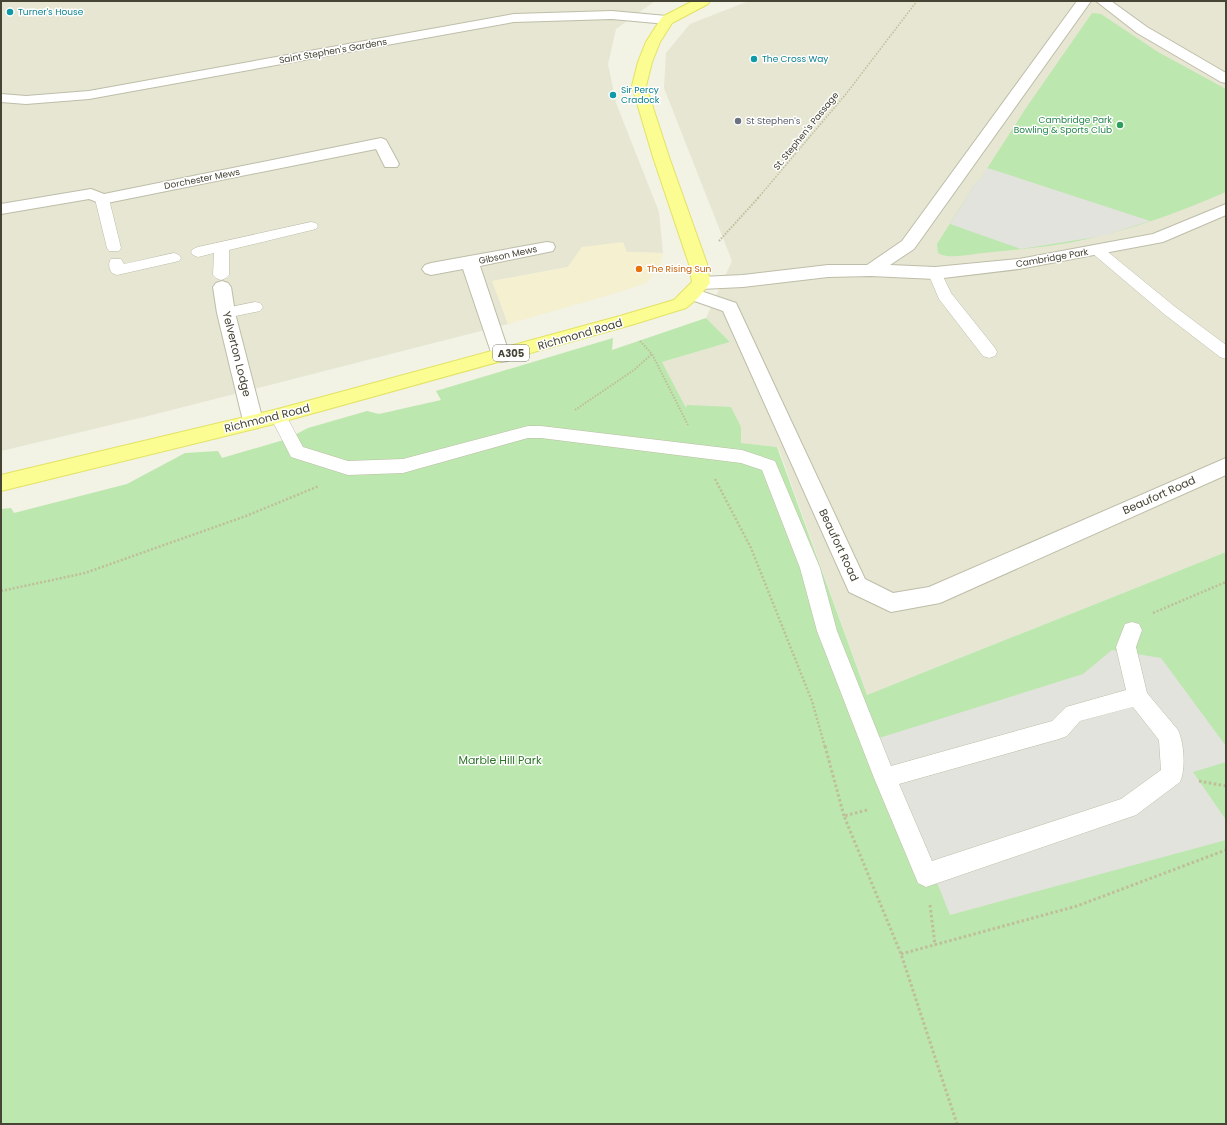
<svg xmlns="http://www.w3.org/2000/svg" width="1227" height="1125" viewBox="0 0 1227 1125" font-family="Poppins,sans-serif">
	<style>
		.residential { fill: #e6e6d3 }
		.commercial { fill: #f5f0d0 }
		.green { fill: #bce7ae }
		.parking { fill: #e3e3dd }
		.lines { fill: none; stroke-linecap: round; stroke-linejoin: round }
		.lane-casing { stroke: #bebda8; stroke-width: 1 }
		.street-casing { stroke: #bebda8; stroke-width: 2 }
		.primary-casing { stroke: #e2e363; stroke-width: 2 }
		.path-far3 { stroke: #bfbe99; stroke-width: 1.5; stroke-dasharray: 1.5 1.5; stroke-linecap: butt }
		.path-far2 { stroke: #bfbe99; stroke-width: 2; stroke-dasharray: 1.5 1.5; stroke-linecap: butt }
		.path-far1 { stroke: #bfbe99; stroke-width: 2.5; stroke-dasharray: 2 2; stroke-linecap: butt }
		.path { stroke: #bfbe99; stroke-width: 3; stroke-dasharray: 2.5 2.5; stroke-linecap: butt }
		.lane { fill: #fff; fill-rule: evenodd }
		.street { fill: #fff; fill-rule: evenodd }
		.primary { fill: #fbfd93; fill-rule: evenodd }
		.culture-dot { fill: #0f9aa8; stroke: #fff; stroke-width: 1.5 }
		.worship-dot { fill: #6b7280; stroke: #fff; stroke-width: 1.5 }
		.leisure-dot { fill: #2e9e5b; stroke: #fff; stroke-width: 1.5 }
		.food-dot { fill: #e8710a; stroke: #fff; stroke-width: 1.5 }
		.labels { text-anchor: middle; stroke-width: 3; stroke-linejoin: round; paint-order: stroke }
		.far-culture-label { font-size: 9px; fill: #0d838f; stroke: #fff; text-anchor: start }
		.far-street-label { font-size: 9px; fill: #454435; stroke: #fff }
		.far-leisure-label { font-size: 9px; fill: #27864d; stroke: #fff; text-anchor: end }
		.far-worship-label { font-size: 9px; fill: #5b616d; stroke: #fff; text-anchor: start }
		.far-food-label { font-size: 9px; fill: #c56008; stroke: #fff; text-anchor: start }
		.shield { fill: #fff; stroke: #7d7c72; stroke-width: 1 }
		.shield-label { font-size: 10px; font-weight: bold; fill: #454435 }
		.street-label { font-size: 11px; fill: #454435; stroke: #fff }
		.park-label { font-size: 11px; fill: #2e7629; stroke: #fff }
	</style>
	<rect width="100%" height="100%" fill="#f2f2e5"/>
	<g class="residential">
		<path d="M1 1H655L616 29 608 64 616 103 659 212 663 253 626 252 582 247 568 267 493 281 508 324 148 416 1 451Z"/>
		<path d="M749 1H1226V552L867 695 778 447 702 439 662 362 730 342 706 318 732 261 664 88 666 53 690 24Z"/>
	</g>
	<path class="commercial" d="M623 242 627 252 663 253 660 266 646 283 613 294 508 324 492 281 568 267 582 247Z"/>
	<g class="green">
		<path d="M1092 13 1101 14 1158 52 1226 89V192C1186 209 1145 225 1103 235 1064 246 1023 249 983 253 970 254 949 260 938 253L937 244 977 181H979L1026 108Z"/>
		<path d="M706 318 730 342 662 362 686 408 687 405 731 407 741 427V443L777 447 867 695 1226 552V1124H1V509L11 508 14 513 127 484 185 453 218 451 222 458 287 439 308 428 367 411 379 414 441 400 436 391 613 338 612 350Z"/>
	</g>
	<g class="parking">
		<path d="M987 168 997 171 1150 221 1102 236 1021 249 950 224 977 181H979Z"/>
		<path d="M1112 650 1161 658 1226 746V762L1193 772 1226 820V840L950 915 879 738 1083 674Z"/>
	</g>
	<g class="lines">
		<g class="lane-casing">
			<g id="lane">
				<path d="M102 195 107 196 109 199 121 248 119 251H109L107 248 95 199 97 196Z"/>
				<path d="M311 222 316 223 318 226 316 229 229 250V275L226 278 221 280 216 278 213 275 214 253 198 257 193 255 191 252 193 249 198 247Z"/>
				<path d="M1097 245 1102 247 1174 306 1226 345V359L1220 357 1164 314 1092 253 1090 250 1092 247Z"/>
				<path d="M174 253 179 255 181 258 179 261 117 275 112 273C109 269 108 263 111 259H121L124 264Z"/>
				<path d="M935 268 940 270 951 293 995 348 997 352 995 356 989 358 983 356 939 299 928 273 930 270Z"/>
				<path d="M255 302 260 303 263 307 260 311 226 318 221 317 218 313 221 309Z"/>
				<path d="M278 410 284 412 303 447 348 461 403 459 528 426H541L742 450 775 461 820 568 837 631 891 766 1052 721 1066 707 1126 690 1116 647 1125 624 1132 622 1139 624 1142 630 1136 647 1147 693 1178 730C1184 743 1186 769 1180 782L1136 815 926 887 918 883 874 778 817 631 800 568 762 470 741 463 541 438H528L403 473 348 475 291 457 270 416 272 412ZM1133 707 1159 740 1161 770 1121 799 932 861 899 784 1059 739 1067 736 1080 721Z"/>
			</g>
		</g>
		<g class="street-casing">
			<g id="street">
				<path d="M1077 1H1091L914 249 890 265 935 267 1019 259 1153 234 1226 204V215L1163 242 1019 269 935 279 871 276 828 277 743 287 701 289 695 287 692 283 695 279 701 277 743 275 828 265H867L902 241Z"/>
				<path d="M1096 1H1111L1147 27 1226 73V83L1221 82 1137 33Z"/>
				<path d="M612 11 667 16 672 17 674 20 672 23 667 24 612 19 514 22 89 99 26 104 1 102V94L26 96 89 91 514 14Z"/>
				<path d="M381 138 386 140 399 164 397 167H385L376 149 102 204 89 199 1 214V204L91 189 104 194Z"/>
				<path d="M547 242 553 243 555 247 553 251 480 266 510 356 508 361 501 362 494 361 463 269 431 275 425 273 422 269 425 265 431 263Z"/>
				<path d="M222 281 228 283 231 287 235 313 263 421 260 426 253 428 246 426 243 421 217 313 213 287 216 283Z"/>
				<path d="M692 288 736 303 865 579 893 593 929 587 1226 458V475L940 603 891 612 849 592 723 311 686 298 683 294 686 290Z"/>
			</g>
		</g>
		<g class="primary-casing">
			<path id="primary" d="M693 1H710L708 4 672 23 660 42 652 62 646 86 669 157 707 264 710 283 698 298 686 308 631 325 278 423 1 491V475L278 409 620 316 674 300 692 282 689 264 653 157 632 86 638 62 646 42 662 17Z"/>
		</g>
		<path class="path-far3" d="M758 198 846 94 917 1"/>
		<g class="path-far2">
			<path d="M719 241 759 197"/>
			<path d="M640 341 652 354 688 425"/>
			<path d="M575 410 634 370 652 354"/>
		</g>
		<g class="path-far1">
			<path d="M715 479 751 548 812 701 825 747"/>
			<path d="M1 591 85 573 246 516 319 486"/>
			<path d="M1153 613 1226 582"/>
		</g>
		<g class="path">
			<path d="M825 746 844 816"/>
			<path d="M1199 781 1226 786"/>
			<path d="M867 810 844 816 901 954 957 1124"/>
			<path d="M930 905 935 945"/>
			<path d="M901 954 1077 906 1226 850"/>
		</g>
		<use href="#lane" class="lane"/>
		<use href="#street" class="street"/>
		<use href="#primary" class="primary"/>
	</g>
	<g class="culture-dot">
		<circle cx="10" cy="12" r="4"/>
		<circle cx="754" cy="59" r="4"/>
		<circle cx="613" cy="95" r="4"/>
	</g>
	<circle class="worship-dot" cx="738" cy="121" r="4"/>
	<circle class="leisure-dot" cx="1120" cy="125" r="4"/>
	<circle class="food-dot" cx="639" cy="269" r="4"/>
	<g class="labels">
		<g class="far-culture-label">
			<text x="18" y="15">Turner's House</text>
			<text x="762" y="62">The Cross Way</text>
			<text x="621" y="93">Sir Percy<tspan x="621" dy="10">Cradock</tspan></text>
		</g>
		<g class="far-street-label">
			<text transform="translate(333 51) rotate(-10)" y="3">Saint Stephen's Gardens</text>
			<text transform="translate(806 131) rotate(-51)" y="3">St. Stephen's Passage</text>
			<text transform="translate(202 179) rotate(-11)" y="3">Dorchester Mews</text>
			<text transform="translate(508 255) rotate(-12)" y="3">Gibson Mews</text>
			<text transform="translate(1052 258) rotate(-10)" y="3">Cambridge Park</text>
		</g>
		<g class="far-leisure-label">
			<text x="1112" y="123">Cambridge Park<tspan x="1112" dy="10">Bowling &amp; Sports Club</tspan></text>
		</g>
		<g class="far-worship-label">
			<text x="746" y="124">St Stephen's</text>
		</g>
		<g class="far-food-label">
			<text x="647" y="272">The Rising Sun</text>
		</g>
		<rect class="shield" x="493" y="345" width="36" height="16" rx="3"/>
		<g class="shield-label">
			<text x="511" y="357">A305</text>
		</g>
		<g class="street-label">
			<text transform="translate(580 334) rotate(-16)" y="4">Richmond Road</text>
			<text transform="translate(237 354) rotate(76)" y="4">Yelverton Lodge</text>
			<text transform="translate(267 418) rotate(-14)" y="4">Richmond Road</text>
			<text transform="translate(1159 495) rotate(-24)" y="4">Beaufort Road</text>
			<text transform="translate(839 545) rotate(65)" y="4">Beaufort Road</text>
		</g>
		<g class="park-label">
			<text x="500" y="764">Marble Hill Park</text>
		</g>
	</g>
	<rect width="1227" height="1125" fill="none" stroke="#454435" stroke-width="4"/>
</svg>
